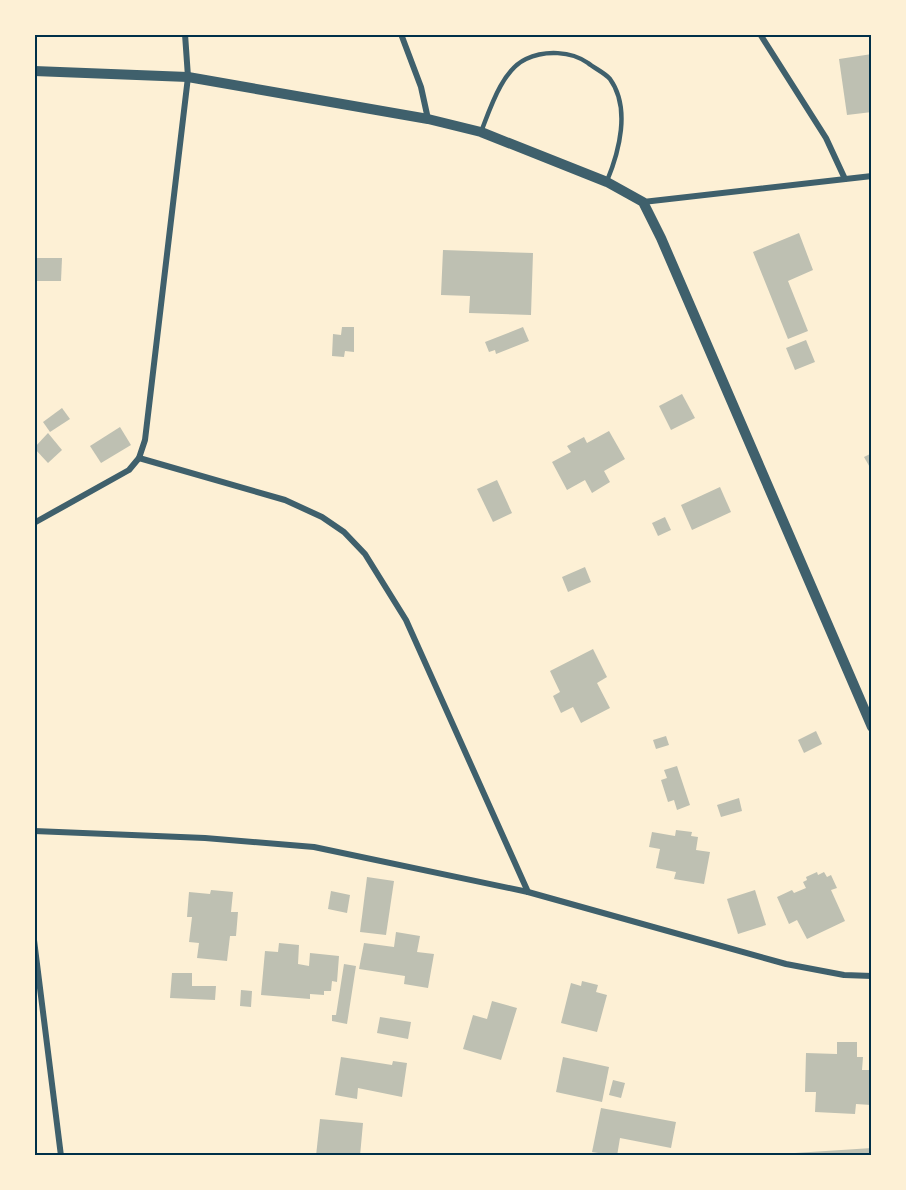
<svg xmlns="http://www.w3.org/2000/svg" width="906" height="1190" viewBox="0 0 906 1190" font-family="'Open Sans',sans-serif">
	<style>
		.building { fill: #bec0b2 }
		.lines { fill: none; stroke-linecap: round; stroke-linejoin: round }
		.service { stroke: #3f606c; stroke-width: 4.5 }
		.minor { stroke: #3f606c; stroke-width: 6 }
		.tertiary { stroke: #3f606c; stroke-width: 10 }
		.neatline { fill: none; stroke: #003049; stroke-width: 2 }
	</style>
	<rect width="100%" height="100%" fill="#fdf0d5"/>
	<g class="building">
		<path d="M872 54V112L847 115 839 59Z"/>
		<path d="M799 233 813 270 788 281 808 331 788 339 753 252Z"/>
		<path d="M443 250 533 253 531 315 469 313 470 296 441 295Z"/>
		<path d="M34 258H62L61 281H34Z"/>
		<path d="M342 327H354V352L345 351 344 357 332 356 333 334 341 335Z"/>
		<path d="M523 327 529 341 496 354 495 350 489 352 485 342Z"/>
		<path d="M806 340 815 362 795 370 786 348Z"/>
		<path d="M682 394 695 418 671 430 659 406Z"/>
		<path d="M62 408 70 419 50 432 43 422Z"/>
		<path d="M120 427 131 445 101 463 90 446Z"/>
		<path d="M609 431 625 459 604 471 610 482 592 493 585 480 567 490 552 462 571 452 567 446 584 437 587 443Z"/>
		<path d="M48 433 62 450 48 463 34 448Z"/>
		<path d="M872 453V471L864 457Z"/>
		<path d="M497 480 512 513 493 522 477 489Z"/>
		<path d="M720 487 731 512 692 530 681 505Z"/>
		<path d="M665 517 671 530 658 536 652 523Z"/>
		<path d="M585 567 591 582 568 592 562 577Z"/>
		<path d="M593 649 607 677 597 683 610 708 581 723 573 707 561 713 553 696 560 692 550 671Z"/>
		<path d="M816 731 822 744 804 753 798 740Z"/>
		<path d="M666 736 669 745 656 749 653 740Z"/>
		<path d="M677 766 690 805 677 810 674 800 668 802 661 780 667 778 664 770Z"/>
		<path d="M739 798 742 811 721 817 717 805Z"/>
		<path d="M676 830 692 832 691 836 698 837 696 850 710 852 704 884 674 879 676 872 656 868 660 849 649 847 652 832 675 836Z"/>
		<path d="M817 872 818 875 824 872 827 877 831 875 837 888 831 890 845 921 807 939 797 920 789 924 777 897 792 890 794 893 806 888 803 882 807 880 806 877Z"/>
		<path d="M367 877 394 881 386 935 360 932Z"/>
		<path d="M211 890 233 892 231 912H238L236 936H230L227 961 197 958 199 943 189 942 192 917H187L189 892 210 894Z"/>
		<path d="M755 890 766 925 738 934 727 899Z"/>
		<path d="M331 891 350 895 347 913 328 909Z"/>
		<path d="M396 932 420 936 417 952 434 954 428 988 404 984 405 976 359 969 364 943 394 947Z"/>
		<path d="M279 943 299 945 298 964 309 966 310 953 339 956 337 982 332 981 331 991H324V995L310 994V999L261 995 265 951 278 952Z"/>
		<path d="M344 964 356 966 347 1024 332 1021V1015H336Z"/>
		<path d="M172 973H192V986H216L215 1000 170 998Z"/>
		<path d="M582 981 598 985 596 992 607 995 597 1032 561 1023 571 983 581 986Z"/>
		<path d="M241 990 252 991 251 1007 240 1006Z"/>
		<path d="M492 1001 517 1008 501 1060 463 1049 473 1015 487 1019Z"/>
		<path d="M380 1017 411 1022 408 1039 377 1033Z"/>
		<path d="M837 1042H857V1057H863L862 1070H872L871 1105 856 1104 855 1114 815 1112 816 1092H805L806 1053 837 1054Z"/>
		<path d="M341 1057 392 1065 393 1061 407 1063 402 1097 358 1088 357 1099 335 1095Z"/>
		<path d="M563 1057 609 1067 602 1102 556 1092Z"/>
		<path d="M613 1080 625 1083 621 1098 609 1095Z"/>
		<path d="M601 1108 676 1122 671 1148 620 1138 617 1156 592 1152Z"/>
		<path d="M320 1119 363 1123 360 1156H316Z"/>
		<path d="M872 1148V1156H796L795 1153Z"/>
	</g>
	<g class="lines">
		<path class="service" d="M481 132C490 109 502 70 526 59 545 50 571 51 588 63 594 68 605 73 610 79 631 108 619 152 607 181"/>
		<g class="minor">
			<path d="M401 34 421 87 428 119"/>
			<path d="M760 34 826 138 845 179"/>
			<path d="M643 202 872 176"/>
			<path d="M139 458 285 500 322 517 344 532 365 554 406 620 528 892"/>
			<path d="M34 523 129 470 139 458 145 440 188 77 185 34"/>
			<path d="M34 831 205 838 314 847 528 892 786 964 844 975 872 976"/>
			<path d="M34 940 61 1156"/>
		</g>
		<path class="tertiary" d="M34 71 188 77 428 119 481 132 607 182 643 202 661 238 872 727"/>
	</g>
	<rect width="906" height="1190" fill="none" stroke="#fdf0d5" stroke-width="72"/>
	<rect x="36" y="36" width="834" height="1118" class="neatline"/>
</svg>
